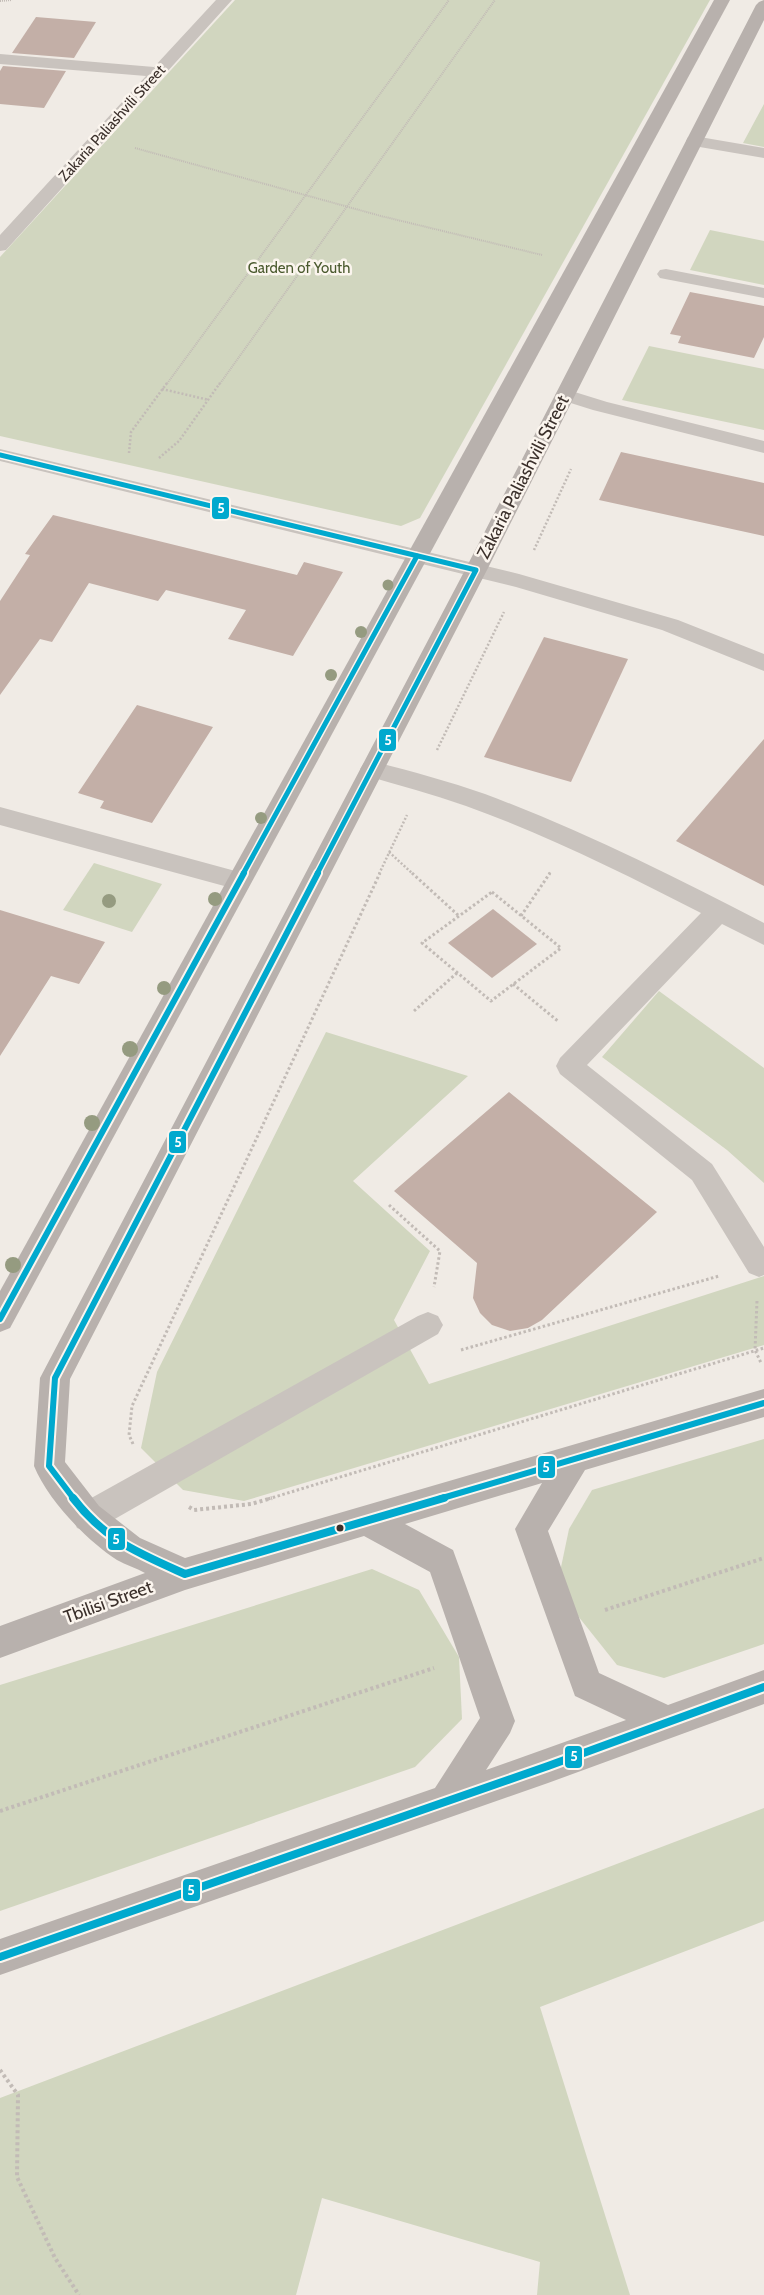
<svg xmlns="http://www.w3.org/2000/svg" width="764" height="2295" viewBox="0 0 764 2295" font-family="Cabin,sans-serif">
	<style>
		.green { fill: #d1d6bf }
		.building { fill: #c3afa7 }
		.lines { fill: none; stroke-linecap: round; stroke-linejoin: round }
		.path-far3 { stroke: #c2bbb6; stroke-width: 2; stroke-dasharray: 1 1; stroke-linecap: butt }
		.path-far2 { stroke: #c2bbb6; stroke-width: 2.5; stroke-dasharray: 2 2; stroke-linecap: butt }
		.path-far1 { stroke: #c2bbb6; stroke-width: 3; stroke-dasharray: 2.5 2.5; stroke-linecap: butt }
		.path { stroke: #c2bbb6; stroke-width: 4; stroke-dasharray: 3 3; stroke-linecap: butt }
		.minor { fill: #c9c3be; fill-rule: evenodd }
		.major { fill: #b8b1ad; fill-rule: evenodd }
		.bus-1-far2-casing { stroke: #fbf5ee; stroke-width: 8 }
		.bus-1-far1-casing { stroke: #fbf5ee; stroke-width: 10 }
		.bus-1-casing { stroke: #fbf5ee; stroke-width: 12 }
		.bus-1-far2 { stroke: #00a9ce; stroke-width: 5 }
		.bus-1-far1 { stroke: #00a9ce; stroke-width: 6 }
		.bus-1 { stroke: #00a9ce; stroke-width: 8 }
		.tree { fill: #959b80 }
		.bus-dot { fill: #3b302b; stroke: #fbf5ee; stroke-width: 2 }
		.labels { text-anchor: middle; stroke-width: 5; stroke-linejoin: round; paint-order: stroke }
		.far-street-label { font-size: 15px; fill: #3b302b; stroke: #fbf5ee }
		.far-park-label { font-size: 15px; fill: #4a5a2e; stroke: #fbf5ee }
		.street-label { font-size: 18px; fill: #3b302b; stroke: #fbf5ee }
		.line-badge { stroke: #fbf5ee; stroke-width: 2 }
		.badge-label { font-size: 14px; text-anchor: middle; font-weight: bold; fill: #fff }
	</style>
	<rect width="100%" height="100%" fill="#f0ebe5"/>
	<g class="green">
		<path d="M235 0H710L420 518 401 526 0 436V257Z"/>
		<path d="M764 104V147L743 143Z"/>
		<path d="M710 230 764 241V285L690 270Z"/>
		<path d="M649 346 764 369V430L622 400Z"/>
		<path d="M94 863 162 884 132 932 63 910Z"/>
		<path d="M659 991 764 1068V1183L727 1150 602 1057Z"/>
		<path d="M326 1032 468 1076 353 1181 430 1251 394 1320 429 1384 764 1276V1345L244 1501 183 1490 141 1448 157 1372Z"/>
		<path d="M764 1439V1644L664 1678 617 1665 578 1616 560 1572 569 1529 592 1490Z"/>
		<path d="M372 1569 419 1590 459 1657 462 1719 415 1767 0 1911V1685Z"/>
		<path d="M764 1808V1921L540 2007 630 2295H537L540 2262 322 2198 296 2295H0V2098Z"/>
	</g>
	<g class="building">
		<path d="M36 17 96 22 74 58 12 53Z"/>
		<path d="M3 66 66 71 44 108 0 104V71Z"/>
		<path d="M690 292 764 306V337L754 358 678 343 681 336 670 334Z"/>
		<path d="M621 452 764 483V536L599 500Z"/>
		<path d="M53 515 297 575 304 562 343 572 293 656 228 639 246 610 166 590 158 601 89 583 52 642 40 639 0 695V601L30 555 25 554Z"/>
		<path d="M544 637 628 659 571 782 484 757Z"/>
		<path d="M137 705 213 727 152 823 100 808 104 801 78 793Z"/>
		<path d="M764 739V886L676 841Z"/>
		<path d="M493 909 537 944 492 978 448 943Z"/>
		<path d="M0 910 105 942 79 984 51 976 0 1056Z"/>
		<path d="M509 1092 657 1212 542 1320 528 1328 510 1331 492 1325 480 1313 473 1298 477 1263 394 1191Z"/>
	</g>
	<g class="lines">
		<g class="path-far3">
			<path d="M0 1 12 0"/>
			<path d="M135 148 381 216 542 255"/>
			<path d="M166 385 449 0"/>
			<path d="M219 385 495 0"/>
		</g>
		<g class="path-far2">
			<path d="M162 389 209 400"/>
			<path d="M129 453 131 432 167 383"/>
			<path d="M159 458 179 441 220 383"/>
			<path d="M534 550 571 469"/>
			<path d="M437 750 504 612"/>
			<path d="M389 852 413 874"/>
			<path d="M379 874 407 815"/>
			<path d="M549 874 551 871"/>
		</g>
		<g class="path-far1">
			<path d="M412 873 459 916"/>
			<path d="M492 892 561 948 491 1001 422 943Z"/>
			<path d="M521 916 550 873"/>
			<path d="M513 984 559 1022"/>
			<path d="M414 1011 457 973"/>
			<path d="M389 1205 440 1251 434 1287"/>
			<path d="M757 1301 755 1350 761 1363"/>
			<path d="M461 1350 719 1276"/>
			<path d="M133 1444 129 1435 132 1406 380 873"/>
			<path d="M268 1499 764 1348"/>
		</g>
		<g class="path">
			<path d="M189 1507 194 1510 251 1504 272 1498"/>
			<path d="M605 1610 764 1558"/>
			<path d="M0 1811 434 1668"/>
			<path d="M0 2070 18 2095 17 2177 55 2258 79 2295"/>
		</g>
		<g class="minor">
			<path d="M216 0H232L6 250 0 251V235L146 76 0 64V54L154 67Z"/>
			<path d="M694 136 764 148V158L688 145 686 141 688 137Z"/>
			<path d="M666 269 764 288V298L660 278 657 274 660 270Z"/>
			<path d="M565 389 607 402 764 441V453L593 410 558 399 555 395 558 391Z"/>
			<path d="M0 449 519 574 678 620 764 654V671L662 630 516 587 0 461Z"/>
			<path d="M372 761C410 771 448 781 485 794 581 830 673 876 764 923V945L722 924 587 1065 712 1164 764 1247V1275L759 1277 749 1273 692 1180 560 1074 556 1066 560 1058 701 913C625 874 547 835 466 806 432 794 398 785 364 775L360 769 364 763Z"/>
			<path d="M0 807 239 872 248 874 251 881 248 888 239 890 0 825Z"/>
			<path d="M428 1312 438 1316 443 1325 438 1334 99 1528 88 1532 77 1528 72 1517 77 1506 418 1316Z"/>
		</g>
		<g class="major">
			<path d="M714 0H730L10 1328 0 1332V1291Z"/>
			<path d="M764 0V20L487 570 70 1379 65 1462 99 1506 140 1538 185 1558 764 1389V1417L585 1470 548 1531 599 1673 668 1705 764 1670V1704L548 1783 0 1975V1939L435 1788 480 1718 430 1572 364 1536 185 1590 0 1658V1626L145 1573C136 1568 126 1565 117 1560 86 1540 48 1500 34 1466L40 1378 465 570 756 5 759 2ZM542 1483 515 1529 575 1696 626 1720 486 1770 510 1733 515 1721 453 1550 405 1524Z"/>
		</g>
		<g class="bus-1-far2-casing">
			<g id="bus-1-far2">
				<path d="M0 455 476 570 317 874"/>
				<path d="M243 874 417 556"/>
			</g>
		</g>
		<g class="bus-1-far1-casing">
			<g id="bus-1-far1">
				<path d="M0 1319 244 873"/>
				<path d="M74 1499 49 1466 55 1378 318 873"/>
				<path d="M439 1499 764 1403"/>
			</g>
		</g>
		<g class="bus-1-casing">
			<g id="bus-1">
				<path d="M73 1498C105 1540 138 1553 185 1574L444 1498"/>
				<path d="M0 1957 548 1766 764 1687"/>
			</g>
		</g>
		<use href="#bus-1-far2" class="bus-1-far2"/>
		<use href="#bus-1-far1" class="bus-1-far1"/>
		<use href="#bus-1" class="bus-1"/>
	</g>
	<g class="tree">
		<circle cx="388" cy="585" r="5.5"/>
		<circle cx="361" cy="632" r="6"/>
		<circle cx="331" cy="675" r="6"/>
		<circle cx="261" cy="818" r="6"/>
		<circle cx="215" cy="899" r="7"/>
		<circle cx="109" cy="901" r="7"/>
		<circle cx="164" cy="988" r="7"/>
		<circle cx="130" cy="1049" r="8"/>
		<circle cx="92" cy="1123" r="8"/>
		<circle cx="13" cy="1265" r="8"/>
	</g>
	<circle class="bus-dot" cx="340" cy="1528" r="4.5"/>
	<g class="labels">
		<g class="far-street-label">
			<text transform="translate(112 123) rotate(-48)" y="5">Zakaria Paliashvili Street</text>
		</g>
		<g class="far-park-label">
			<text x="299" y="273">Garden of Youth</text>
		</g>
		<g class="street-label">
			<text transform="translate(523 477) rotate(-63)" y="6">Zakaria Paliashvili Street</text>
			<text transform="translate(108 1602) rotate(-20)" y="6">Tbilisi Street</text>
		</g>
	</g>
	<g class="line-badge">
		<rect x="211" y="496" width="19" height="24" rx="5" fill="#00a9ce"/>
		<rect x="378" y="728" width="19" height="24" rx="5" fill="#00a9ce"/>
		<rect x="168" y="1130" width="19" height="24" rx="5" fill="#00a9ce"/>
		<rect x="537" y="1455" width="19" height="24" rx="5" fill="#00a9ce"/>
		<rect x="107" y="1527" width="19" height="24" rx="5" fill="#00a9ce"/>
		<rect x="564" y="1745" width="19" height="24" rx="5" fill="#00a9ce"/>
		<rect x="182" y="1878" width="19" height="24" rx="5" fill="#00a9ce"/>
	</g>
	<g class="badge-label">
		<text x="221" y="513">5</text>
		<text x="388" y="745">5</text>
		<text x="178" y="1147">5</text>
		<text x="546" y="1472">5</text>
		<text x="116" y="1544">5</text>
		<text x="574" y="1761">5</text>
		<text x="191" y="1895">5</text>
	</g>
</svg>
